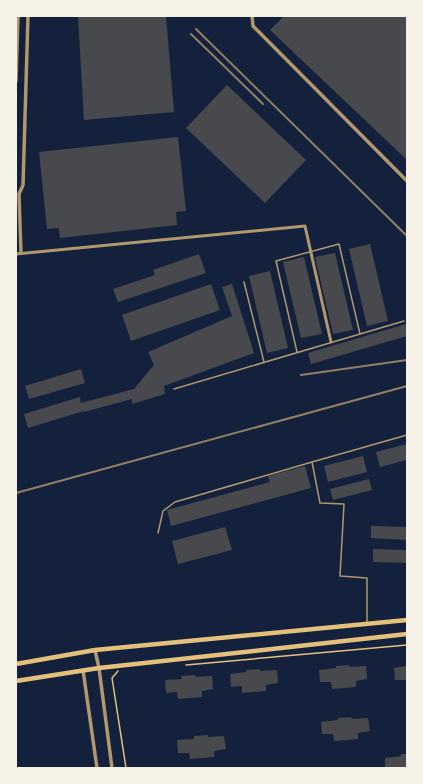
<svg xmlns="http://www.w3.org/2000/svg" width="423" height="784" viewBox="0 0 423 784" font-family="Manrope,sans-serif">
	<style>
		.building { fill: #48494c }
		.lines { fill: none; stroke-linecap: round; stroke-linejoin: round }
		.path { stroke: #e5c07b; stroke-width: 1.5 }
		.service { stroke: #b1986c; stroke-width: 1.5 }
		.minor { stroke: #b1986c; stroke-width: 3 }
		.tertiary { stroke: #b1986c; stroke-width: 3.5 }
		.primary { stroke: #e5c07b; stroke-width: 4.5 }
		.rail { stroke: #918062; stroke-width: 2 }
	</style>
	<rect width="100%" height="100%" fill="#14213d"/>
	<g class="building">
		<path d="M78 16H166L174 112 84 120Z"/>
		<path d="M284 16H405L407 18V160L270 30Z"/>
		<path d="M227 85 306 160 265 203 186 128Z"/>
		<path d="M178 137 186 211 176 212 177 225 60 238 59 228 47 229 39 152Z"/>
		<path d="M370 244 388 321 367 326 349 249Z"/>
		<path d="M335 253 353 330 333 334 315 257Z"/>
		<path d="M199 254 206 273 118 302 113 289 155 275 153 270Z"/>
		<path d="M304 257 322 334 301 338 283 262Z"/>
		<path d="M270 271 288 348 267 353 249 276Z"/>
		<path d="M211 284 220 310 131 341 122 315Z"/>
		<path d="M232 284 254 353 164 386 165 394 132 404V399L84 412V411L28 428 24 414 80 397 81 403 134 389 154 365 148 352 232 316 222 287Z"/>
		<path d="M406 324 407 336 311 364 308 353Z"/>
		<path d="M81 369 85 383 29 399 25 386Z"/>
		<path d="M407 444V460L380 467 376 452Z"/>
		<path d="M363 456 367 472 328 482 324 466Z"/>
		<path d="M305 466 311 488 171 526 167 510 270 482 268 476Z"/>
		<path d="M369 479 372 490 333 500 330 489Z"/>
		<path d="M371 526 407 527V540L371 538Z"/>
		<path d="M225 527 232 550 178 564 172 541Z"/>
		<path d="M373 549 407 550V563L373 562Z"/>
		<path d="M349 665 350 667 366 666 367 679 356 681V687L332 689 331 682H320L319 670 336 668V666Z"/>
		<path d="M407 666V680H395L394 668Z"/>
		<path d="M260 669V671L277 670 278 683 266 685V691L242 693V686L231 687 230 674 246 672V670Z"/>
		<path d="M195 675 196 677 212 676 213 689 202 691V697L178 699 177 692 166 693 165 680 182 679 181 676Z"/>
		<path d="M351 717 352 719 368 718 370 731 358 733V739L334 741 333 734H322L321 722 338 720V718Z"/>
		<path d="M208 735V737L224 736 226 749 214 751V757L190 759 189 753H178L177 740 194 739V736Z"/>
		<path d="M401 754H407V768H385V758L401 756Z"/>
	</g>
	<g class="lines">
		<g class="path">
			<path d="M186 665 407 645"/>
			<path d="M118 671 112 678 126 768"/>
		</g>
		<g class="service">
			<path d="M244 282 264 362"/>
			<path d="M297 352 276 261 339 244 360 334"/>
			<path d="M174 389 404 321"/>
			<path d="M158 533 163 511 175 502 312 462"/>
			<path d="M367 622V578L340 576 344 504 320 503 312 462 407 435"/>
		</g>
		<path class="minor" d="M16 254 305 226 331 342"/>
		<g class="tertiary">
			<path d="M252 16 253 26 407 181"/>
			<path d="M16 81 18 16"/>
			<path d="M21 253 19 194 23 185 28 16"/>
			<path d="M95 650 99 668 112 768"/>
			<path d="M83 670 97 768"/>
		</g>
		<g class="primary">
			<path d="M16 664 95 650 407 620"/>
			<path d="M16 681 99 668 407 634"/>
		</g>
		<g class="rail">
			<path d="M196 29 407 236"/>
			<path d="M191 34 263 104"/>
			<path d="M301 375 407 360"/>
			<path d="M16 493 407 386"/>
		</g>
	</g>
	<rect width="423" height="784" fill="none" stroke="#f6f1e7" stroke-width="34"/>
</svg>
